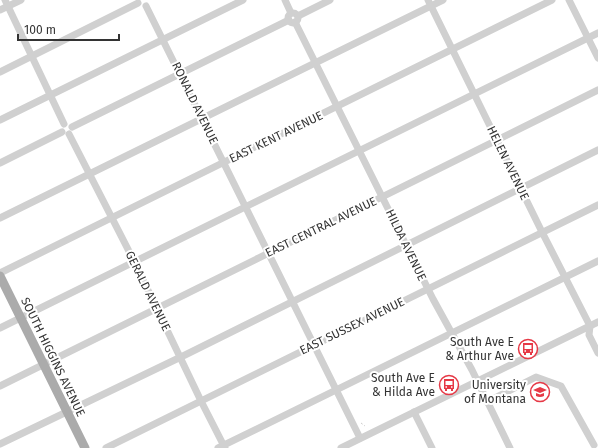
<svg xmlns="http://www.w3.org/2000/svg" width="598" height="448" viewBox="0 0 598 448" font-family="'Fira Sans',sans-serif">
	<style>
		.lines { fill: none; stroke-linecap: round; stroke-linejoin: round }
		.path { stroke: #cdcdcd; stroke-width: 1; stroke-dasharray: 2 2; stroke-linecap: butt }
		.minor { stroke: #d0d0d0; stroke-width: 7 }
		.major { stroke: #ababab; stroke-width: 9 }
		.labels { text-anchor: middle; stroke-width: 4; stroke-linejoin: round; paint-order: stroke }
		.street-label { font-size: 12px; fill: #333; stroke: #fff }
		.poi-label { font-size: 12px; fill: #333; stroke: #fff; text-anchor: end }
	</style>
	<rect width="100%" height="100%" fill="#fff"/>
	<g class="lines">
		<path class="path" d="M361 423 365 426"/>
		<g class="minor">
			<path d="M5 0 64 124"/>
			<path d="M285 0 291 13"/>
			<path d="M428 0 542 232 590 326 589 335 598 353"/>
			<path d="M569 0 598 58"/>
			<path d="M146 6 360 438"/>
			<path d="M0 10 21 0"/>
			<circle cx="293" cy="18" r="5"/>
			<path d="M298 16 330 0"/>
			<path d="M295 22 433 299 472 370 510 448"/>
			<path d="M0 72 138 3"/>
			<path d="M0 120 243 0"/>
			<path d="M72 127 289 20"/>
			<path d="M69 134 135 263 201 401 225 448"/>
			<path d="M0 163 62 132"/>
			<path d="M0 218 443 0"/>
			<path d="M0 273 552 0"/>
			<path d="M0 328 598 33"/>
			<path d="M0 386 598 90"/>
			<path d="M487 402 536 377 561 386 594 445"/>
			<path d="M414 412 432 448"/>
			<path d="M0 444 185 355 598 150"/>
			<path d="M106 448 598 205"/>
			<path d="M218 448 598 261"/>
			<path d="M341 448 598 322"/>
		</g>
		<path class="major" d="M0 276 85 448"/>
	</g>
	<defs>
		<g id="bus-ring" transform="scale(1)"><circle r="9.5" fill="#fff" stroke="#e63946" stroke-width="1.5"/><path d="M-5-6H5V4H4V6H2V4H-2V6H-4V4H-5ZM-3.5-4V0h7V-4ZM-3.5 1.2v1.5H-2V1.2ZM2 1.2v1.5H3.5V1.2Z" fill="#e63946"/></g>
		<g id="university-ring" transform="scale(1)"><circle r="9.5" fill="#fff" stroke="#e63946" stroke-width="1.5"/><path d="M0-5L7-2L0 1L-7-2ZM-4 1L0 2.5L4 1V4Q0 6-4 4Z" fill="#e63946"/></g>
	</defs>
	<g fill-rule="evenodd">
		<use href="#bus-ring" x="528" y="349"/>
		<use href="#bus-ring" x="449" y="385"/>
		<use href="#university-ring" x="540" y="392"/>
	</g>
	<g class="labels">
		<g class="street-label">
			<text transform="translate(195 103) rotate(64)" y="4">RONALD AVENUE</text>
			<text transform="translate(276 137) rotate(-26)" y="4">EAST KENT AVENUE</text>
			<text transform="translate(508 163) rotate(64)" y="4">HELEN AVENUE</text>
			<text transform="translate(321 227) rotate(-26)" y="4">EAST CENTRAL AVENUE</text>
			<text transform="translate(406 245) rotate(64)" y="4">HILDA AVENUE</text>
			<text transform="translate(148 291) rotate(64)" y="4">GERALD AVENUE</text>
			<text transform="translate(352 326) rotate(-26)" y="4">EAST SUSSEX AVENUE</text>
			<text transform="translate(53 357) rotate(64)" y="4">SOUTH HIGGINS AVENUE</text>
		</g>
		<g class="poi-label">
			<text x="514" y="346">South Ave E<tspan x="514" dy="14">&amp; Arthur Ave</tspan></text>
			<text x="435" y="382">South Ave E<tspan x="435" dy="14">&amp; Hilda Ave</tspan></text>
			<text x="526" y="389">University<tspan x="526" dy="14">of Montana</tspan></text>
		</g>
	</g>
	<path d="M18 34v6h101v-6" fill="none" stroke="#333333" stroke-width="2"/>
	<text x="24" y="34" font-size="12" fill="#333333" stroke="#ffffff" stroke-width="3" paint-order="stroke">100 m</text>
</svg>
